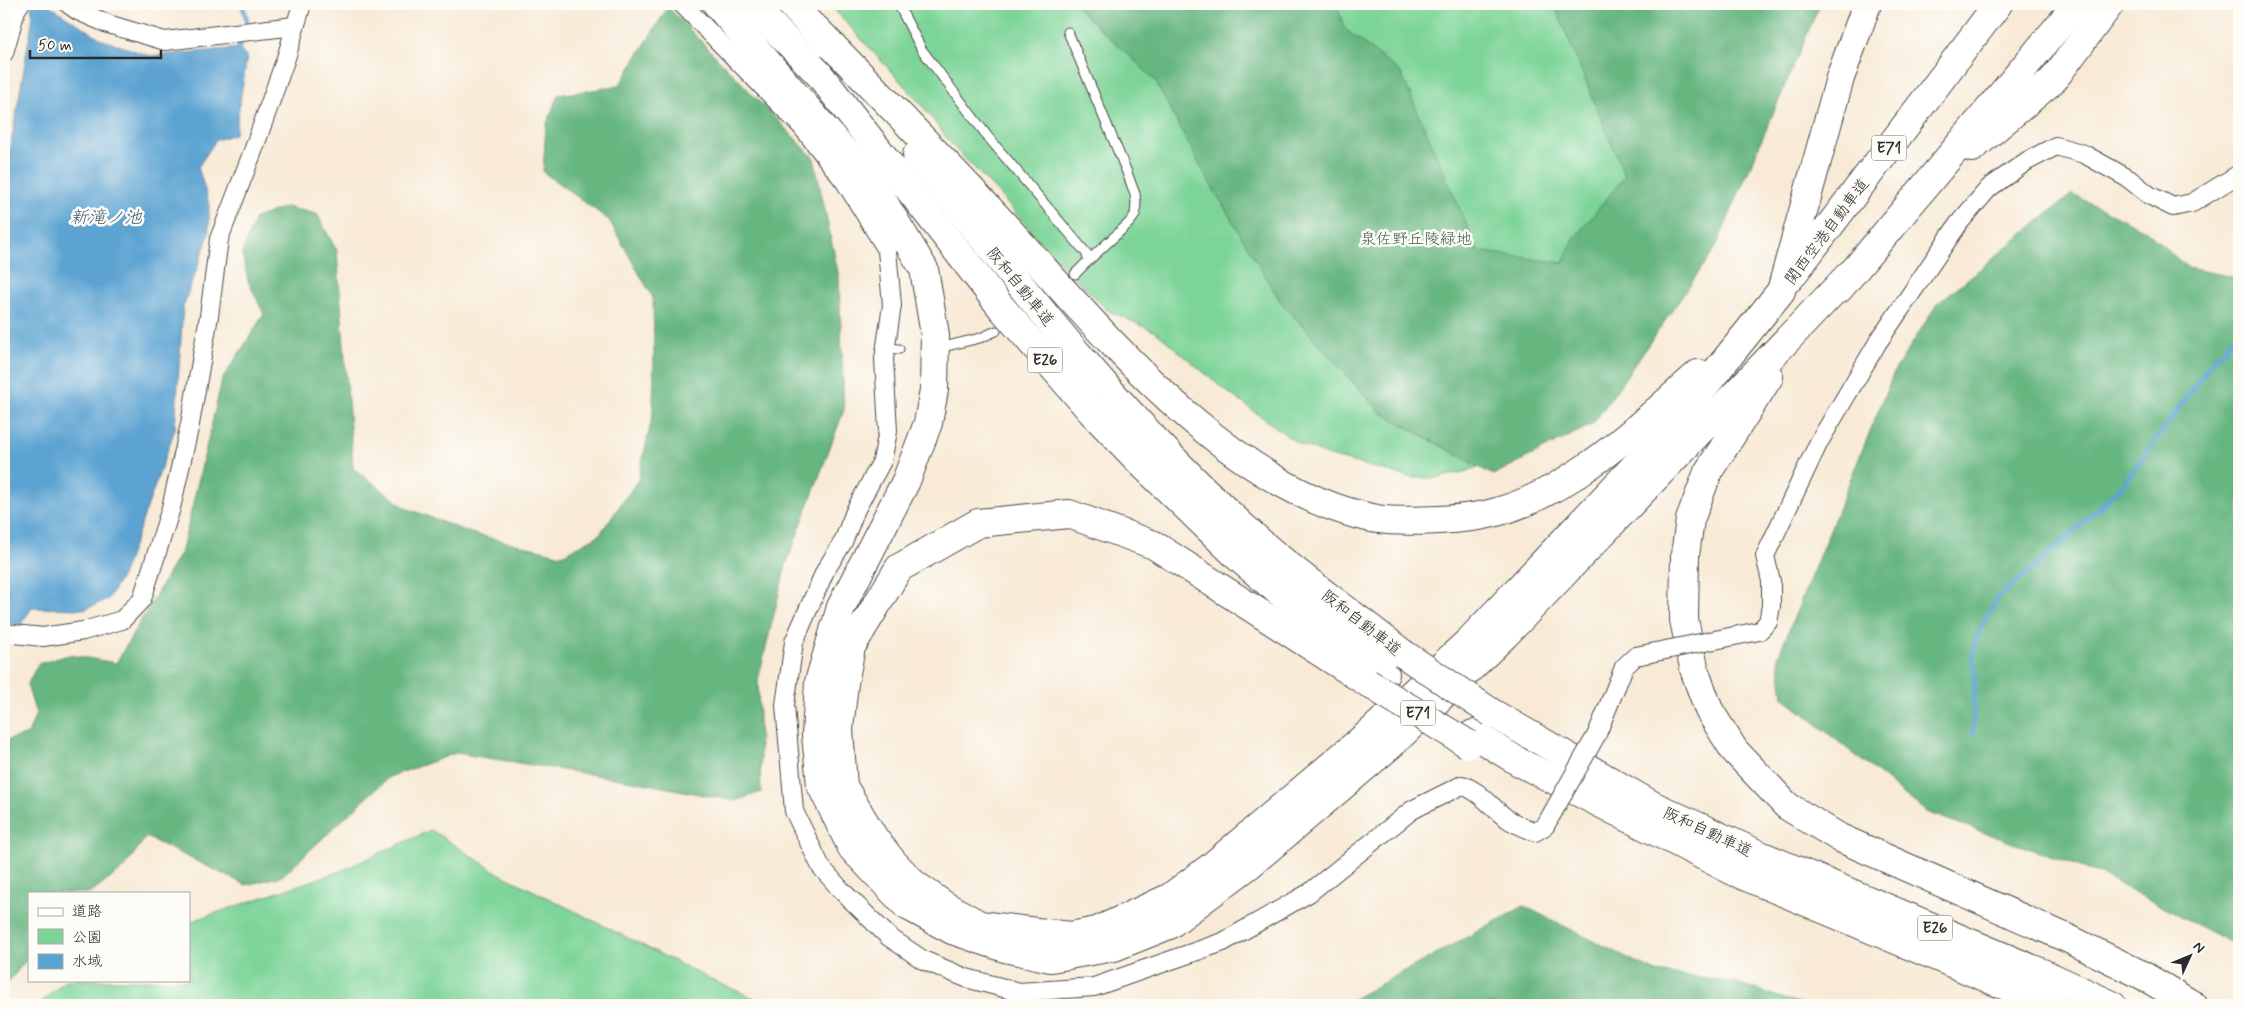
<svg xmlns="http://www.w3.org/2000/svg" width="2243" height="1009" viewBox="0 0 2243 1009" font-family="Mynerve,'Klee One',sans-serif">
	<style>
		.green { fill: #7dd498; stroke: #548062 }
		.forest { fill: #66b680; stroke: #487056 }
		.water { fill: #5ba3d2; stroke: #43677e }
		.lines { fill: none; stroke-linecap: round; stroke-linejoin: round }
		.stream { stroke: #5ba3d2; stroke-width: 5 }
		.service-casing { stroke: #4a4845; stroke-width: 11 }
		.minor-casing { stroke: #4a4845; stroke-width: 20 }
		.motorway-casing { stroke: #4a4845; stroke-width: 30 }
		.service { stroke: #fff; stroke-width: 9 }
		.minor { stroke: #fff; stroke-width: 18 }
		.motorway { stroke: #fff; stroke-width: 28 }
		.minor-bridge-casing { stroke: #4a4845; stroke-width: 20; stroke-linecap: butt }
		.motorway-bridge-casing { stroke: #4a4845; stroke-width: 30; stroke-linecap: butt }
		.minor-bridge { stroke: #fff; stroke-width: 18 }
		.motorway-bridge { stroke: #fff; stroke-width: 28 }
		.labels { text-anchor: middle; stroke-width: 5; stroke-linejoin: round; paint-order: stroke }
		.shield { fill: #fdfcf7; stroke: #6a6a68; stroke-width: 1 }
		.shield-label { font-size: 15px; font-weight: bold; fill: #2b2b2b }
		.street-label { font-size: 16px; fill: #2b2b2b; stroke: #fdfcf7 }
		.park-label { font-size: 16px; fill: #445e4c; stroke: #fdfcf7 }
		.water-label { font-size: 18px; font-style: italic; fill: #3e5b6e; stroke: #fdfcf7 }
	</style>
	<rect width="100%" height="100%" fill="#fdfcf7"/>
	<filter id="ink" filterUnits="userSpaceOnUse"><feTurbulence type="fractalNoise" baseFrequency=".02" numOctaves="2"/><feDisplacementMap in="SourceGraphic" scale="10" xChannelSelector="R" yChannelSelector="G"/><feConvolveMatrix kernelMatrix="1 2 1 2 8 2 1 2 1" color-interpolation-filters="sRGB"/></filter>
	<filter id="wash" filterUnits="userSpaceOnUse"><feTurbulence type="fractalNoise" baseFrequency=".0096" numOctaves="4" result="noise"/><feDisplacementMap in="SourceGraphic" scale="20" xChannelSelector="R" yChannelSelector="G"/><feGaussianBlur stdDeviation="1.12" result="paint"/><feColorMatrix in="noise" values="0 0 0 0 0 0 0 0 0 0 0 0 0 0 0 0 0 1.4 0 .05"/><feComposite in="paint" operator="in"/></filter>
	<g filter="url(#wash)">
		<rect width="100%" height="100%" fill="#f8ead6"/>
		<g class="green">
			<path d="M829 4H1808L1494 461 1464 472 1437 478H1413L1330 456 1297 443 1221 387 1156 332 1107 310 1054 257 999 194 952 145 921 104Z"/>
			<path d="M431 830 498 873 716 982 771 1005H38L66 980H189V922L338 872Z"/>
		</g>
		<g class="forest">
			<path d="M1079 4H1337L1344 28 1401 73 1478 251 1563 263 1573 240 1625 176 1554 4H1820L1715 249 1593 424 1493 475 1380 412 1280 301 1207 178 1154 79 1079 9Z"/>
			<path d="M668 7 814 158 839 277 844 410 786 565 758 680 761 792 735 801 632 781 456 753 389 777 282 876 246 885 146 837 124 868 91 893H29V957L4 987V741L28 734 36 714 27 685 38 664 69 655 116 663 182 550 222 380 264 314 248 281 242 253 255 218 286 207 317 214 337 251 353 468 406 508 474 534 562 555 599 535 638 480 653 414 654 352 653 298 609 220 543 172 546 126 558 95 619 86Z"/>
			<path d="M2072 194 2145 230 2188 268 2239 278V947L2098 873 1926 812 1783 697 1778 657 1895 370 1937 304Z"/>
			<path d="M1524 906 1656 972 1737 983 1803 1005H1342Z"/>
		</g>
		<path class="water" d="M35 4H47L103 40 151 56 239 48 247 57 235 134 216 140 198 167 209 203V235L183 307 175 429 137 536 122 576 108 599 85 609 32 608 20 625 4 623V155L10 150 33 16 31 6Z"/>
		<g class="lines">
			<g class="stream">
				<path d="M242 4 247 20 245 28"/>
				<path d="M239 48 242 36"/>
				<path d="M1973 733 1975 674 1973 658 1977 636 1998 597 2038 565 2123 485 2210 365 2239 331"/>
			</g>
		</g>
	</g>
	<g filter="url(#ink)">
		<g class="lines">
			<g class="service-casing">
				<g id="service">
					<path d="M898 4 922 50 988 137 1087 254 1088 261 1075 274"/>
					<path d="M1068 32 1126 170 1135 194 1136 203 1135 215 1129 223 1088 261"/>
					<path d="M943 347 980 338 996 331"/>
					<path d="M886 348 899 349"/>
				</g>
			</g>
			<g class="minor-casing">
				<g id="minor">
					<path d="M68 4 78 11 108 24 165 41 295 26"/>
					<path d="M682 4 802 127 845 182 887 250 892 305 884 359 888 431 882 461 856 509 843 542 825 571 794 642 785 705 794 811 821 867 842 891 889 937 923 960 966 978 1019 992 1094 987 1223 942 1309 893 1412 810 1462 785C1480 791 1491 807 1506 818 1515 824 1525 828 1535 832L1545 826"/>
					<path d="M4 53 16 10 20 4"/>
					<path d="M1759 631 1768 622 1771 606V581L1765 556 1819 442 1878 342 1959 223 1989 188 2027 161 2056 146 2084 154 2129 179 2149 195 2173 207 2192 203 2239 174"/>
					<path d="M4 633 43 637 83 631 122 620 142 599 171 508 190 424 209 316 219 239 253 151 287 55 302 4"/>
					<path d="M1597 734 1624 667 1636 656"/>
				</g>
			</g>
			<g class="motorway-casing">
				<g id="motorway">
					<path d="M717 4 873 185 924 269 935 335 934 390 928 423 906 481 841 607 819 682 816 735 821 785 852 848 906 905 952 930 1005 948 1051 958 1114 947 1169 925 1249 865 1393 743 1505 635 1850 274"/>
					<path d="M751 4 819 74 1001 307 1091 411 1140 462 1239 558 1284 596 1385 674"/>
					<path d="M791 4 827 43"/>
					<path d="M816 29C880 95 944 160 1007 228 1103 333 1231 492 1377 519 1397 522 1419 521 1439 520 1459 519 1481 517 1500 511 1576 489 1640 425 1698 374"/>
					<path d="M1972 148 2053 80 2110 4"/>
					<path d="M917 155C1023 290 1130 427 1259 541 1304 581 1355 615 1402 653"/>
					<path d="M1790 278 1998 4"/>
					<path d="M1839 289 2077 4"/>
					<path d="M1769 377 1708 472 1690 520 1685 555 1684 620 1695 672 1709 710 1734 750 1787 806 1840 838 2069 939 2142 975 2193 1005"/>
					<path d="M1368 683 1154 545 1069 514 978 523 899 568 851 647 844 683 839 729 843 786 874 838 893 862 914 884 944 905 980 925 1070 936 1097 931 1169 898 1211 867 1373 730 1470 640 1670 429 1781 291 1840 78 1867 4"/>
					<path d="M1492 713 1652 805 1760 855 2047 975 2112 1005"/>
					<path d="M1473 734 1519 762 1735 872 2051 1005"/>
				</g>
			</g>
			<use href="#service" class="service"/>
			<use href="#minor" class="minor"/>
			<use href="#motorway" class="motorway"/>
			<g class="minor-bridge-casing">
				<g id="minor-bridge">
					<path d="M1636 656 1759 631"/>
					<path d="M1545 826 1597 734"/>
				</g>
			</g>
			<g class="motorway-bridge-casing">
				<g id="motorway-bridge">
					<path d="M1402 653 1492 713"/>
					<path d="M1368 683 1468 744"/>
				</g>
			</g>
			<use href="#minor-bridge" class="minor-bridge"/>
			<use href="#motorway-bridge" class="motorway-bridge"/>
		</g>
	</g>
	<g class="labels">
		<g class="shield">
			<rect x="1871.5" y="135.5" width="35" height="25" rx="4"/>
			<rect x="1027.5" y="347.5" width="35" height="25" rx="4"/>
			<rect x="1400.5" y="700.5" width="35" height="25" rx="4"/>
			<rect x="1917.5" y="915.5" width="35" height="25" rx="4"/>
		</g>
		<g class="shield-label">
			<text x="1889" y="153">E71</text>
			<text x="1045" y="365">E26</text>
			<text x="1418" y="718">E71</text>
			<text x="1935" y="933">E26</text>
		</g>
		<g class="street-label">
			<text transform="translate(1826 231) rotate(-53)" y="6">関西空港自動車道</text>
			<text transform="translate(1021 286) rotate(51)" y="6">阪和自動車道</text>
			<text transform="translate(1362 622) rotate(38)" y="6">阪和自動車道</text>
			<text transform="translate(1708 831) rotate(25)" y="6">阪和自動車道</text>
		</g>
		<g class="park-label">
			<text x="1416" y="244">泉佐野丘陵緑地</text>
		</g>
		<g class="water-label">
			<text x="106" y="223">新滝ノ池</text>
		</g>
	</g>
	<rect width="2243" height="1009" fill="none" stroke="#fdfcf7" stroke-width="20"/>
	<rect x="28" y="892" width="162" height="90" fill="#fdfcf7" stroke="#a9a8a5"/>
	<rect x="38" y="908" width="25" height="8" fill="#ffffff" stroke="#a9a8a5"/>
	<text x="72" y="916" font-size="15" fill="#2b2b2b">道路</text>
	<rect x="38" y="929" width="25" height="15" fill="#7dd498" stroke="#a9a8a5"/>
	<text x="72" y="942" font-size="15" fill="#2b2b2b">公園</text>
	<rect x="38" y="954" width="25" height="15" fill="#5ba3d2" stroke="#a9a8a5"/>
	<text x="72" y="966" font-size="15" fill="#2b2b2b">水域</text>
	<g transform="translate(2190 956) rotate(46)" stroke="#fdfcf7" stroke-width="4" paint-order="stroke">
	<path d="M0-4L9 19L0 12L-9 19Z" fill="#2b2b2b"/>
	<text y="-8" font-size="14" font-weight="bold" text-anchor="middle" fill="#2b2b2b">N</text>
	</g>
	<path d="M30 50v8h131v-8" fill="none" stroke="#2b2b2b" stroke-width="2.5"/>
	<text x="38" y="50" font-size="15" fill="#2b2b2b" stroke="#fdfcf7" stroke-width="4" paint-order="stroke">50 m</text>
</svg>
